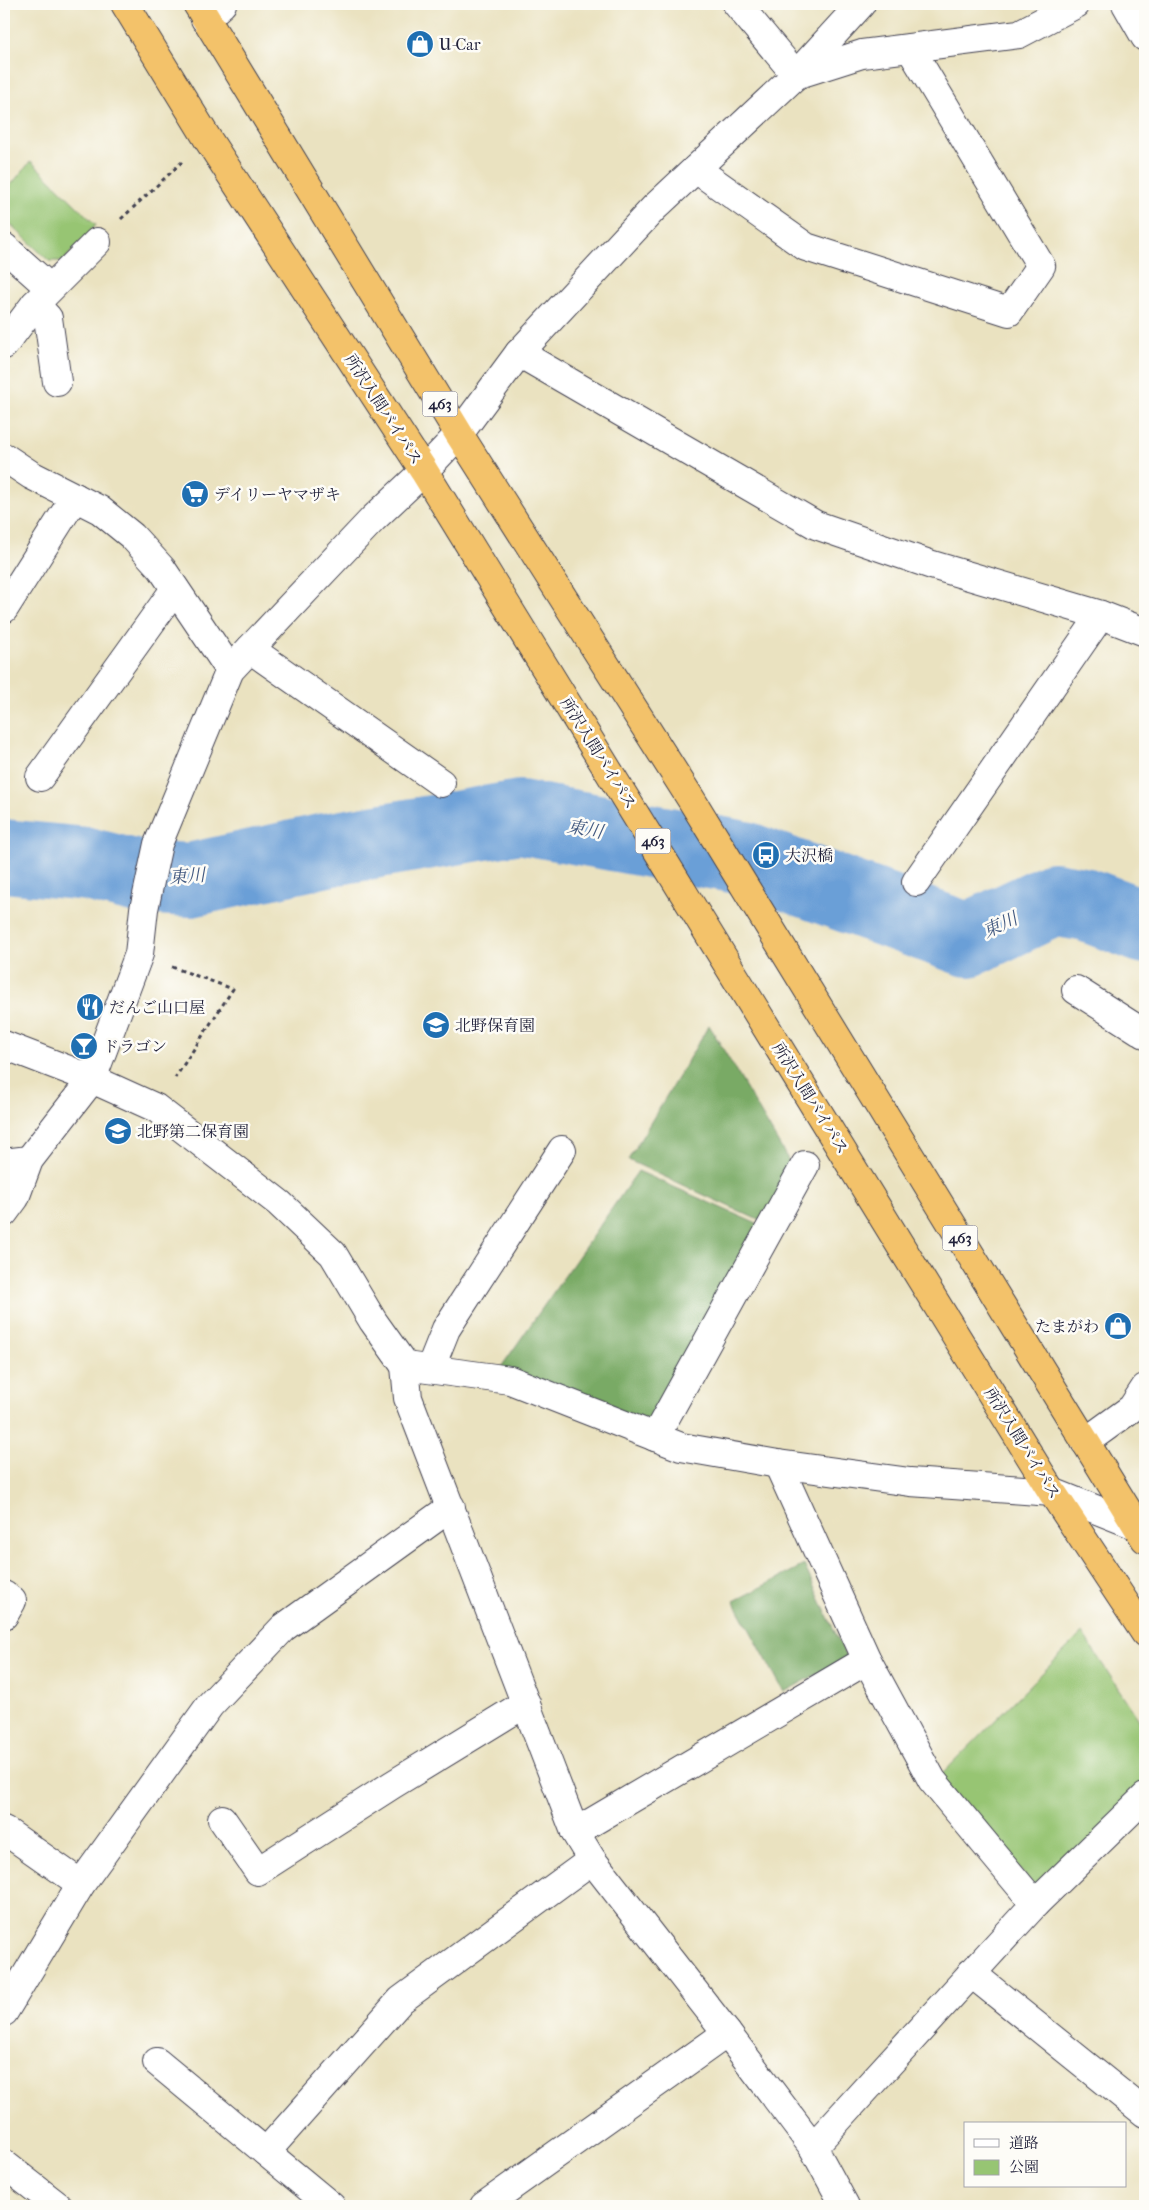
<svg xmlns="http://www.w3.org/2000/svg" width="1149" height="2210" viewBox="0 0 1149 2210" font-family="'IM FELL French Canon','Noto Serif JP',serif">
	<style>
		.green { fill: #97c573; stroke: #5c7457 }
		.forest { fill: #79aa65; stroke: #4e6650 }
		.water { fill: #6b9fd7; stroke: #466089 }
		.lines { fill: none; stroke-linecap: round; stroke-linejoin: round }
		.river { stroke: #6b9fd7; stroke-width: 74 }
		.minor-casing { stroke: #403f4f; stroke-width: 30 }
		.highway-casing { stroke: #403f4f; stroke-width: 30 }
		.path { stroke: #403f4f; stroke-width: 3; stroke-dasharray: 4 4; stroke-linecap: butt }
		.minor { stroke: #fff; stroke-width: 28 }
		.highway { stroke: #f3c26a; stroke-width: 28 }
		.labels { text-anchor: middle; stroke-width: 5; stroke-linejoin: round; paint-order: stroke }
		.shield { fill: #fdfcf7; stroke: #646373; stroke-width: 1 }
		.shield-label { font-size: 15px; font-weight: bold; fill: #22223b }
		.poi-label { font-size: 16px; fill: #22223b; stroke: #fdfcf7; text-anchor: start }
		.street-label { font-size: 16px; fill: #22223b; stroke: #fdfcf7 }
		.water-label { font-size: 18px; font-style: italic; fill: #435a81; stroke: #fdfcf7 }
	</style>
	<rect width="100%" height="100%" fill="#fdfcf7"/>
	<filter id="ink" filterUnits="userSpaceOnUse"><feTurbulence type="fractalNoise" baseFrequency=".02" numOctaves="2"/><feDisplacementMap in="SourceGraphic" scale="10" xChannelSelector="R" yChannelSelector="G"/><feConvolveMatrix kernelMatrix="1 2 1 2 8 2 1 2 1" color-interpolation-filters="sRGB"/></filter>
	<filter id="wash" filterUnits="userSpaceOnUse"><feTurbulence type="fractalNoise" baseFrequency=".0096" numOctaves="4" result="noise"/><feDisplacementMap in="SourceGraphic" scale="20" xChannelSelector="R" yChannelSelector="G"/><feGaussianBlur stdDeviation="1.12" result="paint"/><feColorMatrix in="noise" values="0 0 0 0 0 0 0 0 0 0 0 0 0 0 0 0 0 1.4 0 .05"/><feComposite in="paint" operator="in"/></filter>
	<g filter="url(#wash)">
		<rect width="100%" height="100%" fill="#eae2c0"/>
		<g class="green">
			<path d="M31 161 96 225 63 261H49L4 218V193Z"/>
			<path d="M1082 1633 1145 1729V1786L1038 1890 938 1778Z"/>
		</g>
		<g class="forest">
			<path d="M709 1025 793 1168 765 1223 628 1160Z"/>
			<path d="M638 1171 764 1227 646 1426 499 1370Z"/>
			<path d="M804 1565 847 1658 784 1692 734 1601Z"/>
		</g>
		<path class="water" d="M4 847 84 854 135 864 131 888 4 864Z"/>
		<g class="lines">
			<path class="river" d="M4 856 87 864 138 877 190 880 326 850 520 817 744 858 968 940 1054 899 1087 905 1145 927"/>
		</g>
	</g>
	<g filter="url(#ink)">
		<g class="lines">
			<g class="minor-casing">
				<g id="minor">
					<path d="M737 4 796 75 862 54 1019 34 1076 4"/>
					<path d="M1126 4 1145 37"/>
					<path d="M205 19 222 4"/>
					<path d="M696 169 806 247 1009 312 1041 266 910 48"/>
					<path d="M4 247 50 288"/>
					<path d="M35 304 48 318 57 382"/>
					<path d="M4 345 35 304 97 242"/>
					<path d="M519 353 816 525 932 565 1101 615 1145 632"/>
					<path d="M4 457 31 475 100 510 132 536 162 569 230 670"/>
					<path d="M4 609 75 497"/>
					<path d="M250 649 441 783"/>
					<path d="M40 777 175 589"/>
					<path d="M916 882 1101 615"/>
					<path d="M1076 990 1145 1034"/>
					<path d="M4 1045 92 1079 156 1108 279 1203 333 1254 373 1321 405 1366 510 1380 681 1447 778 1464 910 1482 1052 1492 1145 1529"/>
					<path d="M4 1163 29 1160"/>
					<path d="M4 1213 15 1198 29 1160 92 1079 139 954 144 909 158 844 230 670 373 519 424 471 459 434 519 353 654 208 796 75 861 4"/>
					<path d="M405 1366 408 1398 575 1832 592 1860 727 2033 813 2147 845 2206"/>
					<path d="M430 1369 446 1329 562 1150"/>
					<path d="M655 1437 805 1165"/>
					<path d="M1085 1442 1132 1408 1145 1388"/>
					<path d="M778 1464 867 1660 932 1780 1035 1904"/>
					<path d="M4 1595 12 1601 4 1615"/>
					<path d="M222 1819 258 1871 392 1785 526 1703"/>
					<path d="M4 1830 81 1884"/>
					<path d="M575 1832 867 1660"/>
					<path d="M971 1973 1145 2113"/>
					<path d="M4 2012 81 1884 210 1705 283 1628 451 1507"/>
					<path d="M157 2062 331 2206"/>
					<path d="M813 2147 1035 1904 1145 1797"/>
					<path d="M266 2152 401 2000 592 1860"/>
					<path d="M4 2164 58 2206"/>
					<path d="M484 2206 727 2033"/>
				</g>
			</g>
			<g class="highway-casing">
				<g id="highway">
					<path d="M125 4 207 138 424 471 1052 1492 1145 1633"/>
					<path d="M197 4 459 434 691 799 1145 1539"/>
				</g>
			</g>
			<g class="path">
				<path d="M121 219 182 162"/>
				<path d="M172 967 233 989 175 1078"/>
			</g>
			<use href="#minor" class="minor"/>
			<use href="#highway" class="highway"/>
		</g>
	</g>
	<defs>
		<g id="shop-disc" transform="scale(1.4375)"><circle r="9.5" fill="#1f6fb2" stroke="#fdfcf7"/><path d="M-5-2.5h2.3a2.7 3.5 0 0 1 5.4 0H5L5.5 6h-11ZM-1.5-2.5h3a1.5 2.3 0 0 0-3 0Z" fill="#fff"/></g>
		<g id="supermarket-disc" transform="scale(1.4375)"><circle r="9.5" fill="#1f6fb2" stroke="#fdfcf7"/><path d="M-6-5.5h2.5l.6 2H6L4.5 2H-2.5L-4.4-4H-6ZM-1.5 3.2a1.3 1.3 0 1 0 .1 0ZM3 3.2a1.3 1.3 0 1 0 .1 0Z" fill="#fff"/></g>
		<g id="bus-disc" transform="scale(1.4375)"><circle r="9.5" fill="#1f6fb2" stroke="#fdfcf7"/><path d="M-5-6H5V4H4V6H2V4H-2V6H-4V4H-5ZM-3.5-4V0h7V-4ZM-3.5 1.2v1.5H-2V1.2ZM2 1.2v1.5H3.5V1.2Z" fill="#fff"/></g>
		<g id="restaurant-disc" transform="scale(1.4375)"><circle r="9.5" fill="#1f6fb2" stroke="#fdfcf7"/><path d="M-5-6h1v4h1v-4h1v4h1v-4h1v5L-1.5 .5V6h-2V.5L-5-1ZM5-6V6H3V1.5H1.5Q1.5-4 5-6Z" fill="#fff"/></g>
		<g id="school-disc" transform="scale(1.4375)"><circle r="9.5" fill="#1f6fb2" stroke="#fdfcf7"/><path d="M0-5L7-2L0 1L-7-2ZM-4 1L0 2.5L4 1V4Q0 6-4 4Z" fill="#fff"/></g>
		<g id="bar-disc" transform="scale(1.4375)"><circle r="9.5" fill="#1f6fb2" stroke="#fdfcf7"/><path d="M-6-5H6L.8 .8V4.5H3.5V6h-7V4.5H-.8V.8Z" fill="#fff"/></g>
	</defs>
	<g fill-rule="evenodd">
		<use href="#shop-disc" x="420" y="44"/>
		<use href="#supermarket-disc" x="195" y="494"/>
		<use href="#bus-disc" x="766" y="855"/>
		<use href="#restaurant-disc" x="90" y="1007"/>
		<use href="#school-disc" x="436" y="1025"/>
		<use href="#bar-disc" x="84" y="1046"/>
		<use href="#school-disc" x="118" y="1131"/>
		<use href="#shop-disc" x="1118" y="1326"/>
	</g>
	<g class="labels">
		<g class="shield">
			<rect x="422.5" y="391.5" width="35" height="25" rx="4"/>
			<rect x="635.5" y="828.5" width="35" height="25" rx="4"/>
			<rect x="942.5" y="1225.5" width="35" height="25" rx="4"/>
		</g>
		<g class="shield-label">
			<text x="440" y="409">463</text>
			<text x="653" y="846">463</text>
			<text x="960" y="1243">463</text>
		</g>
		<g class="poi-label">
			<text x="439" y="50">U-Car</text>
			<text x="214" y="500">デイリーヤマザキ</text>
			<text x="785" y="861">大沢橋</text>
			<text x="109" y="1013">だんご山口屋</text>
			<text x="455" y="1031">北野保育園</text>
			<text x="103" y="1052">ドラゴン</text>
			<text x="137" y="1137">北野第二保育園</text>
			<text x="1099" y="1332" text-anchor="end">たまがわ</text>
		</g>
		<g class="street-label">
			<text transform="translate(384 409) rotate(57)" y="6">所沢入間バイパス</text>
			<text transform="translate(599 753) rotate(58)" y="6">所沢入間バイパス</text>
			<text transform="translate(811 1098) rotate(58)" y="6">所沢入間バイパス</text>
			<text transform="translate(1023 1443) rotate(58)" y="6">所沢入間バイパス</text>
		</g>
		<g class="water-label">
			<text transform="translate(585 829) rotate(10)" y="6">東川</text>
			<text transform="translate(187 876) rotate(-4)" y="6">東川</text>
			<text transform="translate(1000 925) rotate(-25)" y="6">東川</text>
		</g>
	</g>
	<rect width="1149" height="2210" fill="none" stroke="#fdfcf7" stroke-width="20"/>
	<rect x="964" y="2122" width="162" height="65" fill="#fdfcf7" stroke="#a5a5ac"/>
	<rect x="974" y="2139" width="25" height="8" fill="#ffffff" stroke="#a5a5ac"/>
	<text x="1009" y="2148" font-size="15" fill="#22223b">道路</text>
	<rect x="974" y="2160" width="25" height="15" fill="#97c573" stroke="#a5a5ac"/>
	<text x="1009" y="2172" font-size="15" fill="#22223b">公園</text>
</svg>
